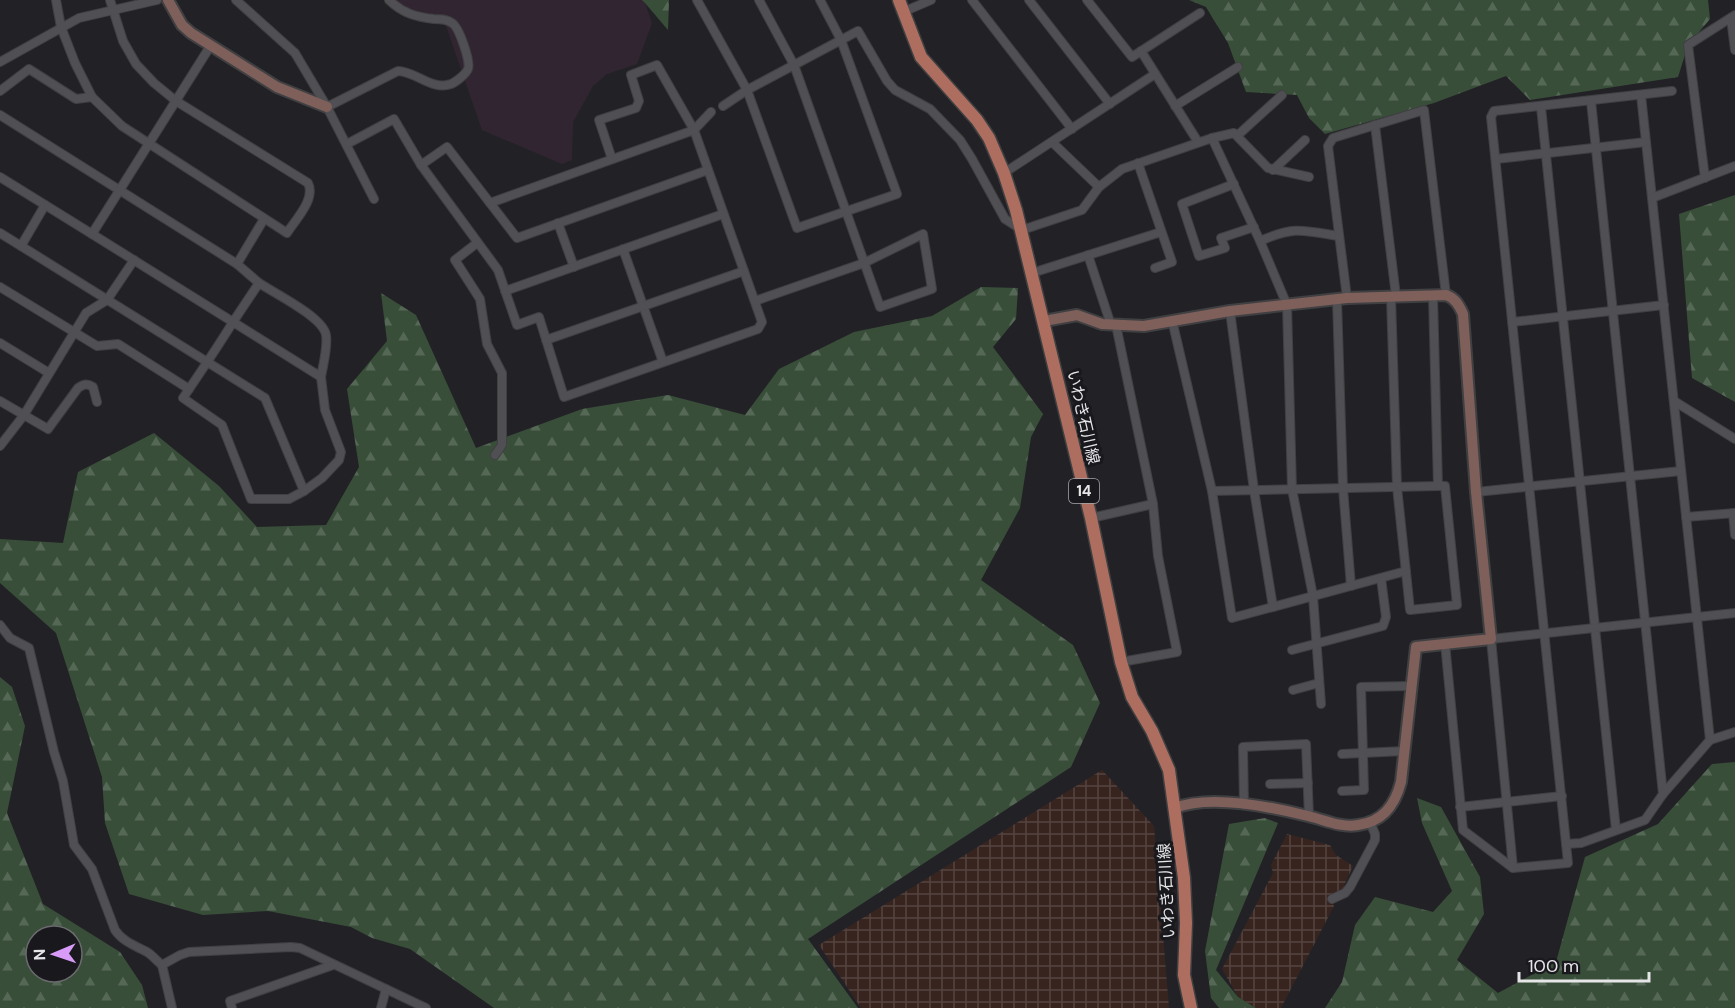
<svg xmlns="http://www.w3.org/2000/svg" width="1735" height="1008" viewBox="0 0 1735 1008" font-family="'DM Sans','Noto Sans JP',sans-serif">
	<style>
		.industrial { fill: url(#industrial-grid) }
		.education { fill: #312532 }
		.forest { fill: url(#forest-firs); fill-rule: evenodd }
		.lines { fill: none; stroke-linecap: round; stroke-linejoin: round }
		.street-casing { stroke: #404043; stroke-width: 10 }
		.secondary-casing { stroke: #404043; stroke-width: 14 }
		.primary-casing { stroke: #404043; stroke-width: 15 }
		.street { stroke: #4f4f54; stroke-width: 8 }
		.secondary { stroke: #7e5f5a; stroke-width: 10 }
		.primary { stroke: #ad6e5f; stroke-width: 12 }
		.labels { text-anchor: middle; stroke-width: 6; stroke-linejoin: round; paint-order: stroke }
		.shield { fill: #19191d; stroke: #a8a8ac; stroke-width: 1.5 }
		.shield-label { font-size: 15px; font-weight: bold; fill: #e6e6e9 }
		.street-label { font-size: 16px; fill: #e6e6e9; stroke: #19191d }
	</style>
	<defs>
		<pattern id="industrial-grid" width="8" height="8" patternUnits="userSpaceOnUse" patternTransform="scale(1.5)"><rect width="8" height="8" fill="#37241f"/><path d="M0 4h8M4 0v8" fill="none" stroke="#544440"/></pattern>
		<pattern id="forest-firs" width="22" height="20" patternUnits="userSpaceOnUse" patternTransform="scale(1.5)"><rect width="22" height="20" fill="#384e39"/><path d="M5 1l3.5 6h-7zM16 11l3.5 6h-7z" fill="#556856"/></pattern>
	</defs>
	<rect width="100%" height="100%" fill="#222226"/>
	<g class="industrial">
		<path d="M1102 770 1154 826 1169 1008H861L819 945Z"/>
		<path d="M1287 834 1330 845 1336 855 1353 866 1341 892 1331 895 1334 906 1281 1008H1256L1238 997 1222 969 1273 873 1271 865Z"/>
	</g>
	<path class="education" d="M390 0H644L652 23 637 64 607 74 593 86 573 122 572 160 562 164 482 130 445 23 414 14Z"/>
	<g class="forest">
		<path d="M642 0H669L668 30 645 3Z"/>
		<path d="M1189 0H1708L1710 19 1688 45 1678 77 1530 100 1506 76 1434 103 1325 134 1309 118 1297 95 1246 92 1228 43 1206 7Z"/>
		<path d="M1735 195V402L1692 378 1679 214Z"/>
		<path d="M981 287 1018 288 1016 319 993 347 1043 414 1031 437 1020 508 981 580 1073 645 1100 703 1071 767 808 939 858 1008H494L410 949 372 938 351 927 268 911 203 915 129 894 105 823 102 777 56 633 0 583V539L63 543 78 472 154 433 219 486 257 527 326 525 359 467 347 389 387 341 381 293 416 315 476 448 582 409 668 395 745 415 779 369 854 332 932 316Z"/>
		<path d="M0 677 12 687 25 726 7 813 43 904 120 952 142 985 148 1008H0ZM36 936H72V972H36Z"/>
		<path d="M1735 762V1008H1325L1342 982 1355 925 1375 897 1433 912 1452 891 1422 823 1417 798 1441 807 1480 877 1484 914 1457 960 1498 993 1556 962 1585 857 1658 824 1712 764Z"/>
		<path d="M1265 818 1278 823 1216 970 1238 997 1256 1008H1219L1211 998 1205 951 1229 824Z"/>
	</g>
	<g class="lines">
		<g class="street-casing">
			<g id="street">
				<path d="M56 0 61 27 75 63 92 97 122 126 287 233C296 219 316 199 308 183L176 101 154 83 136 64 123 41 110 0"/>
				<path d="M236 0 295 53 327 107 374 199"/>
				<path d="M697 0 747 90 797 228 897 194 841 40 820 0"/>
				<path d="M972 0 1072 129"/>
				<path d="M1029 0 1110 104"/>
				<path d="M1087 0 1132 57 1200 13"/>
				<path d="M903 12 931 0"/>
				<path d="M1731 18 1735 50"/>
				<path d="M1141 51 1198 142"/>
				<path d="M0 62 79 18 157 0"/>
				<path d="M0 91 29 69 76 99 92 97"/>
				<path d="M1641 95 1710 740"/>
				<path d="M1591 101 1663 794"/>
				<path d="M723 106 747 90 858 31 887 81 895 90 930 109 960 140 972 159 1005 219 1022 230 1082 210 1099 187 1122 169 1212 138 1260 241 1287 305 1292 489 1313 596 1321 704"/>
				<path d="M1175 106 1238 67"/>
				<path d="M327 107 398 71C415 71 432 91 451 84 456 82 466 74 468 69 471 62 459 27 452 23 447 19 440 19 434 19 416 17 402 13 389 0"/>
				<path d="M1541 107 1616 830"/>
				<path d="M0 115 237 264 259 283"/>
				<path d="M1375 125 1396 296"/>
				<path d="M1238 135 1282 95"/>
				<path d="M1212 138 1234 133 1268 168 1309 177"/>
				<path d="M1052 142 1099 187"/>
				<path d="M347 144 394 119 421 165 498 270 517 325 539 317 564 397 758 329 762 322 694 130 657 65 631 75 639 101 636 108 599 120 612 159"/>
				<path d="M1496 159 1646 142"/>
				<path d="M1138 163 1172 262 1155 268"/>
				<path d="M421 165 447 147 490 203"/>
				<path d="M708 170 517 238 490 203 694 130 711 112"/>
				<path d="M1273 170 1305 140"/>
				<path d="M1004 173 1155 74"/>
				<path d="M0 177 92 234"/>
				<path d="M1705 178 1688 45 1735 15"/>
				<path d="M1234 184 1182 204 1199 256 1225 248 1221 238 1254 227"/>
				<path d="M1652 198 1735 166"/>
				<path d="M558 223 574 267"/>
				<path d="M0 233 21 246 265 398 304 491 289 499H251L222 425 183 398C200 373 217 348 233 322L321 377C323 365 328 347 326 335 323 317 274 293 259 283L233 322 92 234 211 45"/>
				<path d="M1260 241C1294 226 1303 230 1338 236"/>
				<path d="M477 243 455 260 480 299 487 344 502 373V445L495 455"/>
				<path d="M21 246 45 205"/>
				<path d="M623 249 663 362"/>
				<path d="M1088 255 1111 325"/>
				<path d="M237 264 264 219"/>
				<path d="M1032 273 1161 232"/>
				<path d="M0 287 97 346 118 344 189 389"/>
				<path d="M505 291 723 214"/>
				<path d="M1391 297 1397 487 1410 610 1457 605 1445 486H1438L1433 296"/>
				<path d="M1347 298 1328 146 1333 138 1424 110 1446 295"/>
				<path d="M1337 300 1343 488 1351 586"/>
				<path d="M755 301 864 263 923 234 932 289 880 307 794 65 759 0"/>
				<path d="M1230 311 1254 490 1273 607"/>
				<path d="M1172 320 1212 491 1232 618 1406 571"/>
				<path d="M1512 322 1664 305"/>
				<path d="M1116 325 1153 504 1158 556 1177 652 1121 662"/>
				<path d="M546 340 744 271"/>
				<path d="M0 343 49 373"/>
				<path d="M0 401 48 429 78 388C84 384 87 383 93 387L97 402"/>
				<path d="M1674 401 1735 439"/>
				<path d="M0 446 24 415 86 313 107 300 134 260"/>
				<path d="M304 491 322 478 339 460 341 452 325 410 321 377"/>
				<path d="M1212 491 1438 486"/>
				<path d="M1476 492 1681 471"/>
				<path d="M1733 513 1735 535"/>
				<path d="M1686 517 1735 513"/>
				<path d="M1091 518 1153 504"/>
				<path d="M0 625 10 638 29 648 54 752 63 781 74 845 92 869 115 930C123 942 136 946 147 952 152 955 157 961 162 965L180 955 189 952 291 947 300 948 386 989"/>
				<path d="M1445 643 1463 830 1513 868 1568 863 1491 117 1494 111 1672 91"/>
				<path d="M1292 650 1383 626 1386 617 1381 578"/>
				<path d="M1293 690 1319 683"/>
				<path d="M1342 754 1404 751"/>
				<path d="M1270 784 1308 783"/>
				<path d="M1342 791 1364 790 1361 687 1410 686"/>
				<path d="M1244 805 1243 747 1306 744 1309 816"/>
				<path d="M1460 807 1562 796"/>
				<path d="M1566 844 1581 843 1645 820 1663 794 1710 740 1735 732"/>
				<path d="M1513 868 1491 639 1735 613"/>
				<path d="M1332 899 1345 893 1350 887 1375 840V834L1370 822"/>
				<path d="M162 965 172 1008"/>
				<path d="M232 1008 230 1001 333 965"/>
				<path d="M381 1008 386 989 426 1008"/>
			</g>
		</g>
		<g class="secondary-casing">
			<g id="secondary">
				<path d="M168 0 182 25 191 33 277 87 327 107"/>
				<path d="M1044 321 1077 315 1102 324 1144 326 1230 311 1347 298 1446 295C1455 298 1459 305 1463 314L1476 492 1491 639 1416 647 1401 782C1395 805 1383 822 1358 825 1341 828 1325 820 1308 816 1272 807 1211 794 1175 808"/>
			</g>
		</g>
		<g class="primary-casing">
			<path id="primary" d="M899 0 921 57 977 120 989 138 1004 173 1016 210 1091 518 1121 662 1132 697 1152 731 1169 770 1184 878 1186 923 1184 975 1191 1008"/>
		</g>
		<use href="#street" class="street"/>
		<use href="#secondary" class="secondary"/>
		<use href="#primary" class="primary"/>
	</g>
	<g class="labels">
		<rect class="shield" x="1069" y="479" width="30" height="24" rx="4.5"/>
		<g class="shield-label">
			<text x="1084" y="496">14</text>
		</g>
		<g class="street-label">
			<text transform="translate(1084 417) rotate(77)" y="6">いわき石川線</text>
			<text transform="translate(1166 891) rotate(-93)" y="6">いわき石川線</text>
		</g>
	</g>
	<g transform="translate(54 954) rotate(268)"><circle r="28" fill="#19191d" stroke="#6b6b6f" stroke-width="1.5"/>
	<path d="M0-4.5L10 22L0 15L-10 22Z" fill="#d89bf8"/>
	<text y="-9" font-size="16" font-weight="bold" text-anchor="middle" fill="#e6e6e9">N</text>
	</g>
	<path d="M1519 972v9h130v-9" fill="none" stroke="#e6e6e9" stroke-width="3"/>
	<text x="1528" y="972" font-size="18" fill="#e6e6e9" stroke="#19191d" stroke-width="4.5" paint-order="stroke">100 m</text>
</svg>
